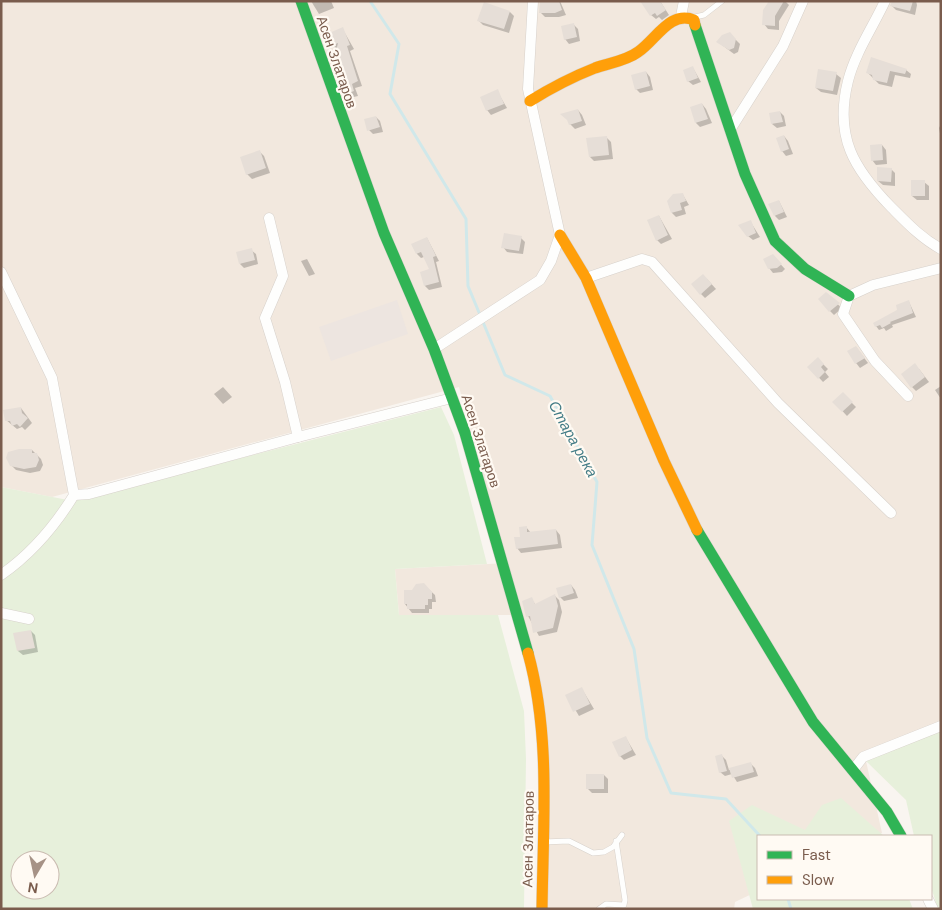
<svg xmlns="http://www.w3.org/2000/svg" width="942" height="910" viewBox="0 0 942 910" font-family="'DM Sans',sans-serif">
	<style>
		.residential { fill: #f2e8de }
		.industrial { fill: #ede5e0 }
		.green { fill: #e7f0db; fill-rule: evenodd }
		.shadow { fill: #0003 }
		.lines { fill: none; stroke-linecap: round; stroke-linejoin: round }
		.stream { stroke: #d0e8ea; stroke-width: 3 }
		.building { fill: #e6ded7 }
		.lane-casing { stroke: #d7d1cb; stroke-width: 6 }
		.street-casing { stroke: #d7d1cb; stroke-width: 11 }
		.fast-casing { stroke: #d9d2cb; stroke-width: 12 }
		.slow-casing { stroke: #d9d2cb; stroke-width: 12 }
		.lane { stroke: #fefefd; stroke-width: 5 }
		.street { stroke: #fefefd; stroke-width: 10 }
		.fast { stroke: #30b455; stroke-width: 11 }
		.slow { stroke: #ff9f0a; stroke-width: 11 }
		.labels { text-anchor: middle; stroke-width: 4.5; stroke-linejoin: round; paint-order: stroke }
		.street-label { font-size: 14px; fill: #7a5c4d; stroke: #fffaf3 }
		.water-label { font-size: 15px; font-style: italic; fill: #437c86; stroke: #fffaf3 }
	</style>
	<rect width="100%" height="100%" fill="#f9f5f0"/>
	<path class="residential" d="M1 1H941V744L866 761 882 833 874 836H758V891L735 902 734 909H543L545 714 521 615H399L395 569 507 563 459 387 52 497 1 487Z"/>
	<path class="industrial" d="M397 300 408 334 331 361 319 327Z"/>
	<g class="green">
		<path d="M441 407 454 435 487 564 395 569 399 615H498L524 711 526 759 524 909H1V487L73 501ZM20 860H50V890H20Z"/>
		<path d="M941 731V909H938L931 887V836H914L906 800 866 761Z"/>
		<path d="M841 798 884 836H758V899H909L913 909H753L729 821 752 805 805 830 822 805Z"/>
	</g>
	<g class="shadow">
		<path d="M311 1H331L334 8 319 14Z"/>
		<path d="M541 1H560L566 15 559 17H545L540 12Z"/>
		<path d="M660 1 669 15 662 20 659 17 656 19 651 15Z"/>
		<path d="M770 1H785L789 5 779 21V30L768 29 764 24Z"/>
		<path d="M893 1H916L917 5 915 15 896 10 892 6Z"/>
		<path d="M510 12 514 16 509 33 483 25 478 20Z"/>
		<path d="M574 25 578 29 580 41 569 44 565 39Z"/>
		<path d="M342 28 354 49 350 51 362 86 355 88 358 96 349 98 345 94 338 50 332 45Z"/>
		<path d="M730 34 740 44 738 52 734 54 718 42Z"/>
		<path d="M872 59 906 70 911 74 910 78 895 75 892 87 879 84 868 73Z"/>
		<path d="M693 68 701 82 693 85 688 81Z"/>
		<path d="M646 72 650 77 653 90 640 93 636 89Z"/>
		<path d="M836 74 841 78 837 95 821 92 816 88Z"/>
		<path d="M497 91 507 108 491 115 487 110Z"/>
		<path d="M702 104 706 109 712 123 700 127 696 123Z"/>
		<path d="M578 110 582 115 586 125 575 129 570 124Z"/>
		<path d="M780 112 784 116 786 126 777 128 772 124Z"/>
		<path d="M376 117 380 121 383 132 373 134 369 130Z"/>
		<path d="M941 124V139L939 128Z"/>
		<path d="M784 136 788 141 793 154 786 156 782 151Z"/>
		<path d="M606 137 611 142 613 159 594 161 590 157Z"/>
		<path d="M882 145 886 150 887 164 876 165 872 160Z"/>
		<path d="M259 151 264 156 270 173 252 179 247 174Z"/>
		<path d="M891 169 895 173V186L883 185 878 181Z"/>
		<path d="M924 182 929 186V200H917L912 196Z"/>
		<path d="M683 195 689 205 684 207 686 214 676 217 672 213 668 201Z"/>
		<path d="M779 201 787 217 779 220 775 216Z"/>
		<path d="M659 216 672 239 661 244 657 240Z"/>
		<path d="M750 221 760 237 753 240 748 236Z"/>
		<path d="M427 238 439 261 436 262 442 287 429 290 425 286 431 270 424 257 421 258 417 254 413 244Z"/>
		<path d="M521 238 525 242 523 254 507 252 503 247Z"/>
		<path d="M251 250 256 254 258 264 244 268 240 264Z"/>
		<path d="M773 256 785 269 782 272 773 273 769 268Z"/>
		<path d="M307 259 315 274 309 276 301 261Z"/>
		<path d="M707 279 716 289 705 298 701 294Z"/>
		<path d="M826 294 842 308 834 315 830 311Z"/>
		<path d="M909 302 916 317 892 325 893 327 886 331 884 328 879 330 876 326Z"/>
		<path d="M856 347 868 363 860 368 856 363Z"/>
		<path d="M818 359 828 369 825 372 829 377 823 382 809 367Z"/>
		<path d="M919 369 929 382 916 391 912 387Z"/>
		<path d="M941 386V399L935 390Z"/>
		<path d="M223 387 232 397 223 404 214 394Z"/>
		<path d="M843 394 856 407 847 416 834 402Z"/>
		<path d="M21 408 32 423 25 430 22 427 17 429 6 420Z"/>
		<path d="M32 450 41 459 43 465 40 471 30 473 16 470 11 465 9 453Z"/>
		<path d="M526 527 531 533 556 530 560 535 562 548 521 553 517 548Z"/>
		<path d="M424 585 435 595 436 602H432V609H429V613H412L405 604 412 591Z"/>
		<path d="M571 585 575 590 578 598 564 601 560 597Z"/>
		<path d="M555 596 559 600 562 612 557 632 539 636 528 616 531 599 536 605Z"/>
		<path d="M31 631 35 635 38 652 23 655 18 651 15 634Z"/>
		<path d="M582 689 594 709 579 716 567 696Z"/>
		<path d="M626 738 636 755 624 760 620 756Z"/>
		<path d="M722 756 726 760 729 770 751 764 755 768 758 776 737 782 732 774 725 776 720 772Z"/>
		<path d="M604 775 608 779V793H592L587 788Z"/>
	</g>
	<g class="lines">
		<g class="stream">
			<path d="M370 1 399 44 390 94 466 219 468 286 505 375 550 396 597 482 592 545 634 649 647 738 671 793 726 799 760 836"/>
			<path d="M788 899 791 909"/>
		</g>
	</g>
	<g class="building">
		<path d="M540 1H559L562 10 555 13H539Z"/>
		<path d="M640 1H660L666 10 657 16 655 13 650 16Z"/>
		<path d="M769 1H784L775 16V26L762 25 763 10Z"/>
		<path d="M892 1H913L910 11 890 6Z"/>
		<path d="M484 2 510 11 504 29 477 21Z"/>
		<path d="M574 23 577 37 564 40 561 26Z"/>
		<path d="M343 27 350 45 347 46 358 81 352 84 354 91 344 95 333 64 338 43 331 46 327 34Z"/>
		<path d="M730 32 736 39 734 48 729 50 716 42 722 35Z"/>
		<path d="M871 57 907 69 905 74 890 71 887 83 873 80 872 75 866 73Z"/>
		<path d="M693 66 698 78 687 82 683 70Z"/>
		<path d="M818 69 837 72 833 91 815 88Z"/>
		<path d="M646 71 650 86 635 90 631 75Z"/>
		<path d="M498 89 504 104 486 111 480 97Z"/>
		<path d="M702 103 708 119 695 123 690 107Z"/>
		<path d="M578 109 582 121 569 125 567 120 560 114Z"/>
		<path d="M780 111 783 122 771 124 769 113Z"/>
		<path d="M376 116 380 127 367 131 364 119Z"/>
		<path d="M784 135 789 149 781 152 776 138Z"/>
		<path d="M607 136 609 155 589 157 586 138Z"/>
		<path d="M882 144 883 160 871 161 870 145Z"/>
		<path d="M260 150 266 168 246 175 240 157Z"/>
		<path d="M877 167 892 168 891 182 877 181Z"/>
		<rect x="911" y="180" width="14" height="16"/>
		<path d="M683 193 686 201 680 203 682 210 671 213 667 201 673 194Z"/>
		<path d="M779 200 784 212 774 216 768 204Z"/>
		<path d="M659 215 668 235 656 241 647 220Z"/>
		<path d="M751 220 756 233 747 237 738 225Z"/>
		<path d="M504 233 522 236 519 251 501 248Z"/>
		<path d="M427 237 436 256 433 257 439 282 424 286 420 272 429 269 421 252 416 254 411 244Z"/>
		<path d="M252 248 255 260 239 264 236 252Z"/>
		<path d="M773 254 782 264 777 268 768 269 763 259Z"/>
		<path d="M703 274 712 284 700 295 691 284Z"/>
		<path d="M826 292 840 303 829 312 818 299Z"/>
		<path d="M909 300 913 313 890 322 891 323 882 328 880 325 875 327 873 323 897 310 896 305Z"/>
		<path d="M856 346 865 358 855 364 847 351Z"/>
		<path d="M818 357 824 364 821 367 825 372 818 379 807 367Z"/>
		<path d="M915 363 925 377 911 388 901 374Z"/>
		<path d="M843 392 853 402 842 412 832 402Z"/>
		<path d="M21 407 22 413 28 418 20 427 17 424 12 426 10 421H5L3 410Z"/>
		<path d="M19 449H32V453H37L39 460 36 467 24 469 10 466 6 458 8 452Z"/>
		<path d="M527 526V532L556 529 558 544 516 549 514 537H520L519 527Z"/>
		<path d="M424 583 432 592V599H428V605H425V609H407V604H404V590H412L416 584Z"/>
		<path d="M571 584 574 593 559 598 556 588Z"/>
		<path d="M555 594 558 606 553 628 533 633 530 616 526 617 522 601 532 597 535 604Z"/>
		<path d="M31 630 35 648 17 651 13 633Z"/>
		<path d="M582 687 590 704 573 712 565 695Z"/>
		<path d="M626 736 632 750 619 757 612 742Z"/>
		<path d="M722 754 727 771 719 773 715 756Z"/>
		<path d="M751 762 754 772 732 778 729 768Z"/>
		<rect x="586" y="774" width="18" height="15"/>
	</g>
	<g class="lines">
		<g class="lane-casing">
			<g id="lane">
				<path d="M695 17 704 15 722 1"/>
				<path d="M543 842 569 841 593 853 604 852 613 847 622 835"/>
				<path d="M599 909 606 904 624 905 625 900 616 841"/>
			</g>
		</g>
		<g class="street-casing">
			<g id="street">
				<path d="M885 1C873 27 855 53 848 81 834 137 854 169 891 207 907 223 921 238 941 249"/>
				<path d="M681 16 684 1"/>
				<path d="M730 130 783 46 803 1"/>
				<path d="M269 218 283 276 265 318 285 382 298 437"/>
				<path d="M1 272 52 378 74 495C55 526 31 554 1 575"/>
				<path d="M586 278 642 259 652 262 778 403 891 513"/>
				<path d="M434 349 540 280 551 261 560 235 528 89 533 1"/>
				<path d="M908 396 875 361 843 314 849 296 873 285 941 268"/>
				<path d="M74 495 89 494 298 437 452 398"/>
				<path d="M1 613 29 619"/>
				<path d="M853 770 863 757 941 726"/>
				<path d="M928 899 933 909"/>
			</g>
		</g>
		<g class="fast-casing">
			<g id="fast">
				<path d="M301 1 384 233 434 349 465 433 528 653"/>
				<path d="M695 25 745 174 775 241 805 269 849 296"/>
				<path d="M697 530 813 722 887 812 901 836"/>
			</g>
		</g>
		<g class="slow-casing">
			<g id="slow">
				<path d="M530 101C551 88 572 77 595 68 609 63 626 61 638 52 656 40 670 10 694 20L695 25"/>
				<path d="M560 235 586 278 664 461 697 530"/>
				<path d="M528 653C551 736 543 824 542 909"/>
			</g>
		</g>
		<use href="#lane" class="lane"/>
		<use href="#street" class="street"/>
		<use href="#fast" class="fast"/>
		<use href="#slow" class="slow"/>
	</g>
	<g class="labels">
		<g class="street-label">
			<text transform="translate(337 62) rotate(71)" y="5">Асен Златаров</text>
			<text transform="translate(481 441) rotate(72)" y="5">Асен Златаров</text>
			<text transform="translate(528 839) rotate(-89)" y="5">Асен Златаров</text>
		</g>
		<g class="water-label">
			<text transform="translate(573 439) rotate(61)" y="5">Стара река</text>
		</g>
	</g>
	<rect width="942" height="910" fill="none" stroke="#7a5c4d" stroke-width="5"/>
	<rect x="757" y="835" width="175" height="65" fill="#fffaf3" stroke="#cabbb1"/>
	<rect x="767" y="851" width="25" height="8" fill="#30b455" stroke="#cabbb1"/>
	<text x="802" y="860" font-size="15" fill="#7a5c4d">Fast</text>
	<rect x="767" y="876" width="25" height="8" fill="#ff9f0a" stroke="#cabbb1"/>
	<text x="802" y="885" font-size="15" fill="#7a5c4d">Slow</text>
	<g transform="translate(35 875) rotate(189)"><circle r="24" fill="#fffaf3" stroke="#cabbb1"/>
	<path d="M0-4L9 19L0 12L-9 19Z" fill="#a69286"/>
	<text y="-8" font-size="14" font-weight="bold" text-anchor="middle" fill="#7a5c4d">N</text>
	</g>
</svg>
